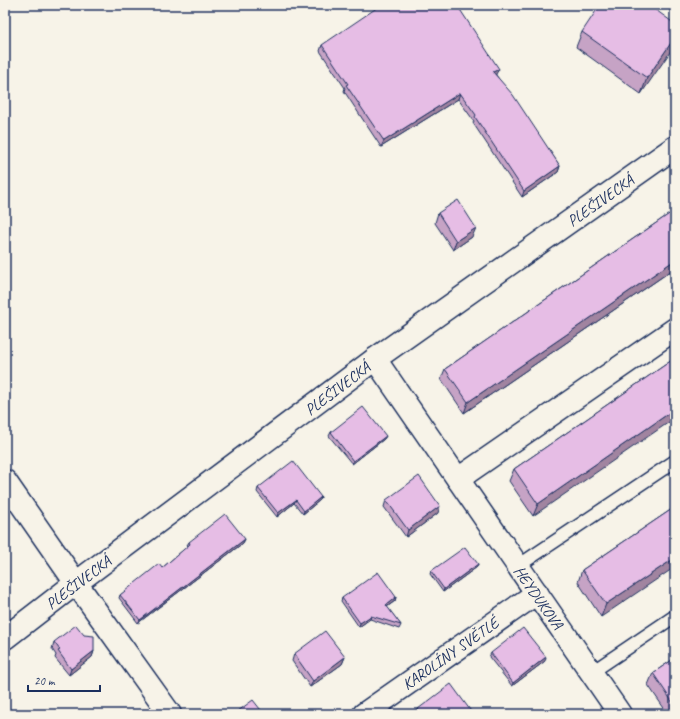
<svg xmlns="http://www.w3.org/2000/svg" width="680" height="719" viewBox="0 0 680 719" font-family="Caveat,sans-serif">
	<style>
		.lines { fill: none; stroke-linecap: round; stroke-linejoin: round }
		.lane-casing { stroke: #1b2f5e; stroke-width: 15 }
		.street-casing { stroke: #1b2f5e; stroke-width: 25 }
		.secondary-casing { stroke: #1b2f5e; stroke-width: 25 }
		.lane { stroke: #f7f3e8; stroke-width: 12 }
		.street { stroke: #f7f3e8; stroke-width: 22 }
		.secondary { stroke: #f7f3e8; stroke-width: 22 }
		.wall { fill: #c6a3c5; stroke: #1b2f5e }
		.shaded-wall { fill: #a184a0; stroke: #1b2f5e }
		.building { fill: #e6bde5; stroke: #1b2f5e }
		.labels { text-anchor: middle; stroke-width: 3.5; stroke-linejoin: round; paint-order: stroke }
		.street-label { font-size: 16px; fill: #1b2f5e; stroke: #f7f3e8 }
	</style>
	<rect width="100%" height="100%" fill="#f7f3e8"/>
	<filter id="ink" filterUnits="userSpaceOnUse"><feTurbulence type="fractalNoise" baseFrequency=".025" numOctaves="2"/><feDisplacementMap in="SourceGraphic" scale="8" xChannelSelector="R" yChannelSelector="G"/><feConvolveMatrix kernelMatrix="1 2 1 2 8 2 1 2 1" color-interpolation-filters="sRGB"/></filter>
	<g filter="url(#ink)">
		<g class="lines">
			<g class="lane-casing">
				<g id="lane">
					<path d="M518 566 675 461"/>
					<path d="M592 672 675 616"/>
				</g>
			</g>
			<g class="street-casing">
				<g id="street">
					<path d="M375 359 620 714"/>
					<path d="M458 479 675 329"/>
					<path d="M5 481 76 583 170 714"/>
					<path d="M364 714 537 593"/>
				</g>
			</g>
			<g class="secondary-casing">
				<path id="secondary" d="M5 638 76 583 375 359 675 147"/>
			</g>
			<use href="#lane" class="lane"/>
			<use href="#street" class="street"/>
			<use href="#secondary" class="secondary"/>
		</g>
		<g class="wall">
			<path d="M675 24 641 94 576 47 582 32Z"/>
			<path d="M322 45 496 74V75L560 166 558 172 522 197 473 123 474 121 458 99 381 147 344 91 345 88 320 51Z"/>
			<path d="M675 210V268L464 413 441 379 445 369Z"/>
			<path d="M438 213 472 237 453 250 435 223Z"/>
			<path d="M675 358 533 516 509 481 514 469Z"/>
			<path d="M331 432 386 436 384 439 352 464 329 436Z"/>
			<path d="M258 488 321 497 320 500 303 514 294 503 277 517 257 492Z"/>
			<path d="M386 500 438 513 406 537 384 507Z"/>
			<path d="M675 507 601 617 578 582 582 570Z"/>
			<path d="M245 539 243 543 138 623 119 598 120 595 162 568 188 546 187 545 189 542Z"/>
			<path d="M478 564 477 567 443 592 430 574 431 571Z"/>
			<path d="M396 597 395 601 387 607 401 625 399 629 370 619 359 627 341 601 342 598Z"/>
			<path d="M54 642 94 651 92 657 69 675 55 658 56 655 52 649Z"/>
			<path d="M491 653 545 661 512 686 489 657Z"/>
			<path d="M294 654 345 657 342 664 310 687 292 661Z"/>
			<path d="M675 658V714H668L648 685 653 673Z"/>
			<path d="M418 709 473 714H418L417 712Z"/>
		</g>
		<g class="shaded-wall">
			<path d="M675 37V45L641 94 647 78Z"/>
			<path d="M499 69 496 74 491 78 493 72Z"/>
			<path d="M460 93 458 99 381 147 384 141Z"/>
			<path d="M560 166 558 172 522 197 524 191Z"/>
			<path d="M476 228 472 237 453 250 456 241Z"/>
			<path d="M675 260V268L464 413 468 402Z"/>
			<path d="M675 409V418L533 516 538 504Z"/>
			<path d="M386 436 384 439 352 464 353 461Z"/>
			<path d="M321 497 320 500 303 514 304 511Z"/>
			<path d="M296 500 294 503 277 517 278 513Z"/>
			<path d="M440 506 438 513 406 537 408 530Z"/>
			<path d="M245 539 243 543 138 623 140 620Z"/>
			<path d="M675 558V567L601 617 606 604Z"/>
			<path d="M478 564 477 567 443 592 444 589Z"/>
			<path d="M396 597 395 601 385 608 386 605Z"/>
			<path d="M371 616 370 619 359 627 360 623Z"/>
			<path d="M94 651 92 657 69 675 71 669Z"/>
			<path d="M345 657 342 664 310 687 313 681Z"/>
			<path d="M546 657 545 661 512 686 513 683Z"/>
		</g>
		<g class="building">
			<path d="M381 5H457L499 69 493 72 513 95 560 166 524 191 475 117 476 115 460 93 384 141 346 85 348 84 322 45Z"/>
			<path d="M600 5H649L675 24V37L647 78 582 32Z"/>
			<path d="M458 200 476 228 456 241 438 213Z"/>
			<path d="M675 210V260L468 402 445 369Z"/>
			<path d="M675 358V409L538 504 514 469Z"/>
			<path d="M363 407 386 436 353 461 331 432Z"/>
			<path d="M293 461 321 497 304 511 296 500 278 513 258 488Z"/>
			<path d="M419 476 440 506 408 530 386 500Z"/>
			<path d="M675 507V558L606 604 582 570Z"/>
			<path d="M225 514 245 539 140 620 120 595 159 564 162 568 190 544 189 542Z"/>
			<path d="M465 547 478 564 444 589 431 571Z"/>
			<path d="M378 572 396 597 386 605 401 625 371 616 360 623 342 598Z"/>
			<path d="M76 625 84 635 94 636V651L71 669 58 651 60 650 54 642Z"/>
			<path d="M523 628 546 657 513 683 491 653Z"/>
			<path d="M325 631 345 657 313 681 294 654Z"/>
			<path d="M675 658V706L653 673Z"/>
			<path d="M451 684 473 714H422L418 709Z"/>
			<path d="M253 700 264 714H234Z"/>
		</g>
	</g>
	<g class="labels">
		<g class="street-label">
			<text transform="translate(600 200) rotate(-35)" y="6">PLEŠIVECKÁ</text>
			<text transform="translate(337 388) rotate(-37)" y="6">PLEŠIVECKÁ</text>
			<text transform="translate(78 582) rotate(-37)" y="6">PLEŠIVECKÁ</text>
			<text transform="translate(539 597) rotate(55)" y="6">HEYDUKOVA</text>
			<text transform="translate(450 653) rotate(-35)" y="6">KAROLÍNY SVĚTLÉ</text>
		</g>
	</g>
	<rect width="680" height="719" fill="none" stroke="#f7f3e8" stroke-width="20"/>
	<rect x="10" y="10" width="660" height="699" fill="none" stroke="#1b2f5e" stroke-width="1.5" filter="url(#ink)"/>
	<path d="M28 685v6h72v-6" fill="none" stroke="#1b2f5e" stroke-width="2"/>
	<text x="34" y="685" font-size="12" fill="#1b2f5e" stroke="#f7f3e8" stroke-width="3" paint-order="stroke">20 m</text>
</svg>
